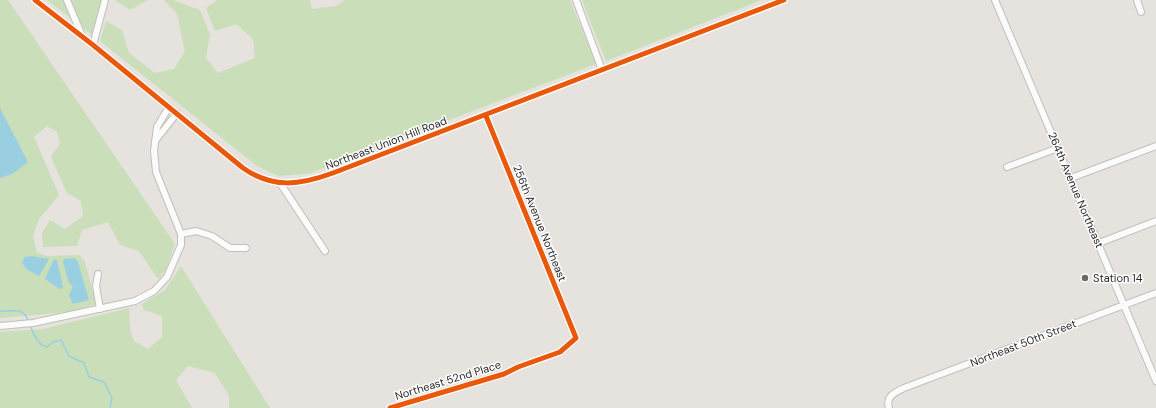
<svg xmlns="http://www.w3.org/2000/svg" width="1156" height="408" viewBox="0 0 1156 408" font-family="'DM Sans',sans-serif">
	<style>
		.green { fill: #cadeba }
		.water { fill: #99cfe0 }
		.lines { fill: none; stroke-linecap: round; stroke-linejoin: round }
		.stream { stroke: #99cfe0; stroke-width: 1.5 }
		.minor-casing { stroke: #c0bfbf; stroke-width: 8 }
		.minor { stroke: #fbfbfa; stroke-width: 6 }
		.cycleway-casing { stroke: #fff; stroke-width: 8 }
		.cycleway { stroke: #e8590c; stroke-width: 5 }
		.poi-dot { fill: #6a6968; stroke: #fff; stroke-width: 1.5 }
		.labels { text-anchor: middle; stroke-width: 3; stroke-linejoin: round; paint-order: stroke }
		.street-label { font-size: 11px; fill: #282828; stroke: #fff }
		.poi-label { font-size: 11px; fill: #282828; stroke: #fff; text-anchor: start }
	</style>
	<rect width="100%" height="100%" fill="#e6e2de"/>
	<g class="green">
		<path d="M0 0H8L175 244 166 269 158 279 139 251 120 245 108 222 82 230 77 246 43 247 42 233 50 220 65 229 83 216 81 201 67 193 51 157 60 143 57 132 47 126 34 137 59 195 39 219 33 236 37 252 46 256 79 255 85 262 96 304 68 312 0 318Z"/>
		<path d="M47 0H64L72 19Z"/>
		<path d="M71 0H101L92 35 82 27Z"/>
		<path d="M115 0H148L130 10Z"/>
		<path d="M164 0H173L200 10 210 34 206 58 218 73 255 58 253 39 236 24 215 31 206 8 217 0H310L312 9 336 6 345 0H570L596 64 308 174 278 176 257 166 100 41 106 21 122 30 129 53 155 73 174 69 185 51 177 14Z"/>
		<path d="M582 0H762L606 61Z"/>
		<path d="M181 266 270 408H229V396L215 373 188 366 176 380 192 408H0V332L43 329 129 308 130 329 134 341 148 349 162 337V316L144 310 142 304 165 290Z"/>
	</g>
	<g class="water">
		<path d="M0 108 28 162 12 174 0 178Z"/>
		<path d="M32 256 49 259 39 276 26 269 22 262 25 257Z"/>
		<path d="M75 258 78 262 89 300 73 304 69 295 73 286 69 283 63 262 64 259Z"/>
		<path d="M54 259 57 260 63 288 60 289 45 279Z"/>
	</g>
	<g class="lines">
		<g class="stream">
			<path d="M0 311C11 313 22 305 28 320"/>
			<path d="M31 327C34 335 38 345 47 347L53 342 61 340 69 356 84 363 89 377 104 382 112 398 110 408"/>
		</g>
		<g class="minor-casing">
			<g id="minor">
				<path d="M35 0 93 45 243 168C273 189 300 185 333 173L784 0"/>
				<path d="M67 0 82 36"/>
				<path d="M576 0 602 70"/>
				<path d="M995 0 1156 381"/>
				<path d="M1137 0 1141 12"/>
				<path d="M93 45 105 0"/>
				<path d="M155 141 177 113"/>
				<path d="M1007 167 1058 148"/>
				<path d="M1071 178 1156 146"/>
				<path d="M280 183 325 251"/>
				<path d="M181 234 196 231 212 236 230 248H246"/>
				<path d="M1099 243 1156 221"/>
				<path d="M98 274 96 286 100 309"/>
				<path d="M0 326 33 323 135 301 154 291 167 277 181 245V234L156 172 154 151 157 127 169 107"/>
				<path d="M390 408 504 374 518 367 560 352 576 338 486 116"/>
				<path d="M889 408C885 396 896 392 904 388L1156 293"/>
			</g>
		</g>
		<use href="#minor" class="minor"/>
		<g class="cycleway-casing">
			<g id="cycleway">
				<path d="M35 0 93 45 243 168C273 189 300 185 333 173L784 0"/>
				<path d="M390 408 504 374 518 367 560 352 576 338 486 116"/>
			</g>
		</g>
		<use href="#cycleway" class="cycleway"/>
	</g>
	<circle class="poi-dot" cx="1085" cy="278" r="4"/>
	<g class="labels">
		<g class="street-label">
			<text transform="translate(386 143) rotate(-21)" y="4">Northeast Union Hill Road</text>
			<text transform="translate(1076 190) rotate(67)" y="4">264th Avenue Northeast</text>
			<text transform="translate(540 223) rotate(68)" y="4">256th Avenue Northeast</text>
			<text transform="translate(1023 343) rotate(-21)" y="4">Northeast 50th Street</text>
			<text transform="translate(448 380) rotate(-17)" y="4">Northeast 52nd Place</text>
		</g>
		<g class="poi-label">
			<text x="1093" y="282">Station 14</text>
		</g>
	</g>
</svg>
